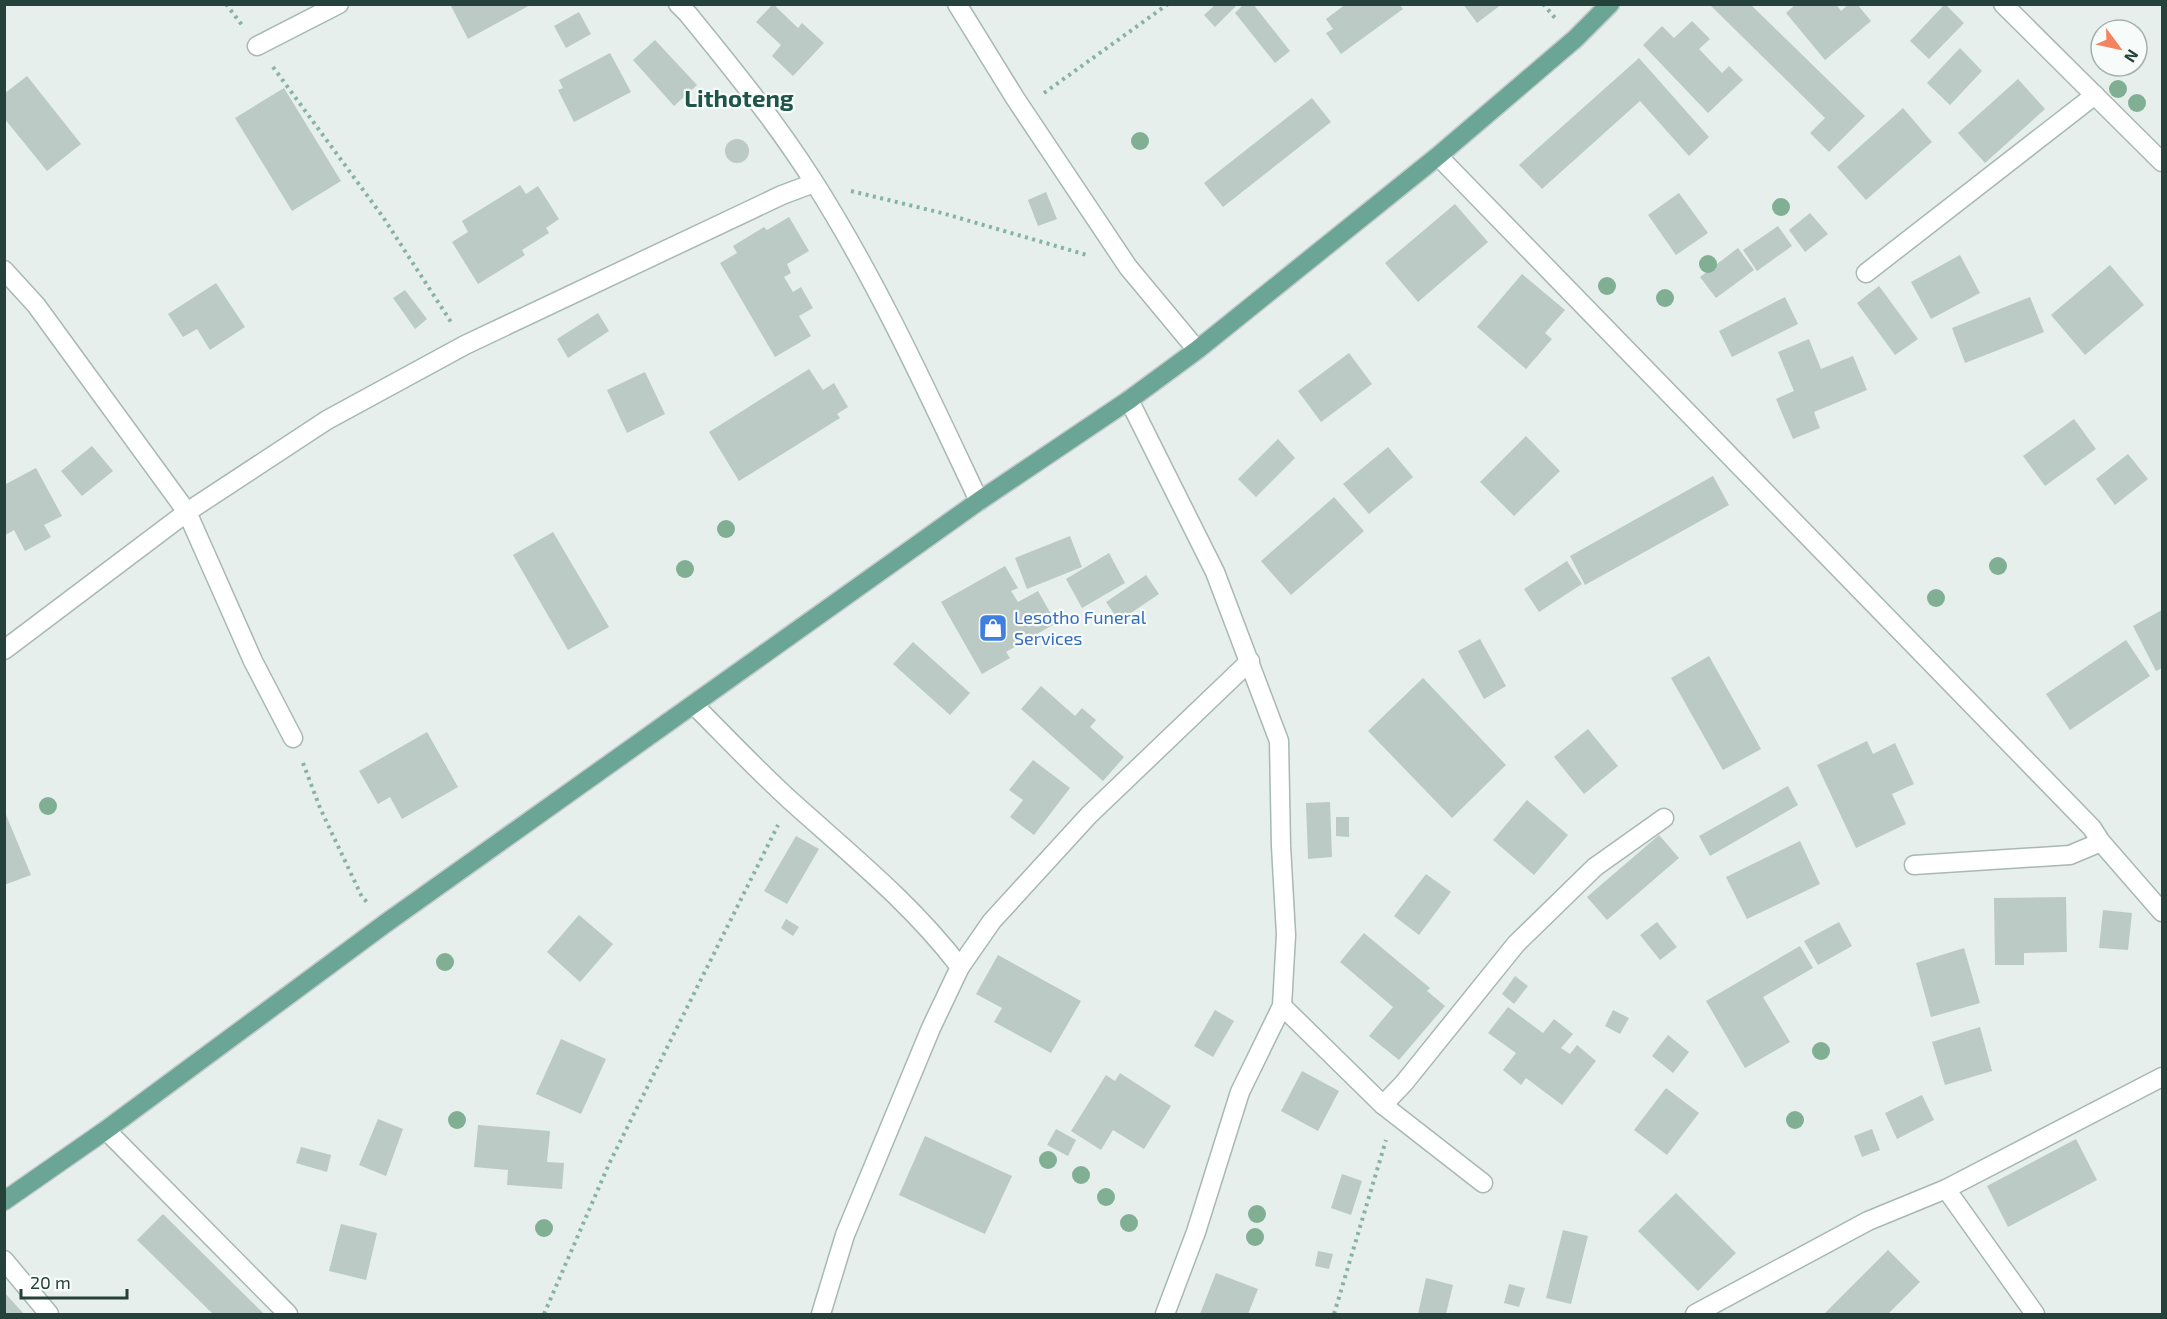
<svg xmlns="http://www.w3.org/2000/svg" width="2167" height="1319" viewBox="0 0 2167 1319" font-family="'Exo 2',sans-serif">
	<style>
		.building { fill: #bbcac4 }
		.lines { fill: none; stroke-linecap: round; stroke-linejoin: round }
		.minor-casing { stroke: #a8b8b2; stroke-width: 21 }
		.major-casing { stroke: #c2cac8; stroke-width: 21 }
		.path { stroke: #86b3a5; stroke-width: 4; stroke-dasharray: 3 4.5; stroke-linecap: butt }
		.minor { stroke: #fff; stroke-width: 18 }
		.major { stroke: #6aa596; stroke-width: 18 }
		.tree { fill: #80af93 }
		.labels { text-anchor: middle; stroke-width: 4.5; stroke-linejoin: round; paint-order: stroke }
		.shop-label { font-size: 18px; fill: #366cbe; stroke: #f7fbf9; text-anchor: start }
		.district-label { font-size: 24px; font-weight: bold; fill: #1f5548; stroke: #f7fbf9 }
	</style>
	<rect width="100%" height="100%" fill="#e6efeb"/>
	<g class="building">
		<path d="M450 4H532L468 39Z"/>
		<path d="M773 4 798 28 802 23 824 43 793 76 772 56 781 45 756 22Z"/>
		<path d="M1216 4H1235L1236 6 1215 27 1204 15Z"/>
		<path d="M1244 4H1253L1290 51 1275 63 1235 13Z"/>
		<path d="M1346 4H1399L1403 9 1341 54 1326 33 1333 29 1326 19Z"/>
		<path d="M1463 4H1502L1477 23Z"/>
		<path d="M1709 4H1750L1865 116 1829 152 1810 133 1825 118Z"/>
		<path d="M1796 4H1836L1841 11 1849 4H1857L1871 21 1825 60 1786 13Z"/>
		<path d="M1945 4 1964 23 1929 59 1910 41Z"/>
		<path d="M579 12 591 34 566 48 554 26Z"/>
		<path d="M1692 21 1710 39 1699 49 1722 73 1729 66 1743 80 1708 113 1643 45 1662 26 1674 38Z"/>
		<path d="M655 40 697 85 674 106 633 60Z"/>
		<path d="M1960 48 1982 71 1950 105 1927 83Z"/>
		<path d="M610 53 631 92 574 122 558 90 563 88 559 80Z"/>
		<path d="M1639 58 1709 137 1689 156 1640 101 1542 189 1519 165Z"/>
		<path d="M27 76 81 144 47 171 4 118V94Z"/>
		<path d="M2018 79 2045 109 1985 163 1958 133Z"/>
		<path d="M284 88 341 181 292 211 235 118Z"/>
		<path d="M1312 98 1331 122 1223 207 1204 183Z"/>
		<path d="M1903 108 1932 142 1866 200 1837 167Z"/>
		<circle cx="737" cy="151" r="12"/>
		<path d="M520 185 526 194 538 186 559 219 546 228 549 233 522 250 525 255 478 284 452 242 468 232 462 221Z"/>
		<path d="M1046 192 1057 219 1038 226 1028 200Z"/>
		<path d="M1679 193 1708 233 1676 255 1648 215Z"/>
		<path d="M1455 204 1488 242 1418 302 1385 263Z"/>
		<path d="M1810 213 1828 234 1805 252 1789 230Z"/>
		<path d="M789 217 809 251 787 264 791 273 784 277 793 292 801 287 813 308 799 316 811 336 775 357 720 263 737 253 733 246 764 227 767 230Z"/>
		<path d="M1778 226 1792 246 1757 271 1743 250Z"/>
		<path d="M1738 248 1754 270 1716 298 1700 277Z"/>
		<path d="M1960 255 1980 293 1931 319 1911 282Z"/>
		<path d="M2110 265 2144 305 2085 355 2051 315Z"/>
		<path d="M1522 274 1565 310 1545 333 1552 339 1526 369 1477 327Z"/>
		<path d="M216 283 245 327 210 350 197 329 183 337 168 314Z"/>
		<path d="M1879 286 1918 339 1895 355 1857 303Z"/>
		<path d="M405 290 427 319 415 329 393 298Z"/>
		<path d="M1785 297 1798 324 1732 357 1719 331Z"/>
		<path d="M2030 297 2044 332 1965 363 1952 328Z"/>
		<path d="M598 313 609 331 568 358 557 339Z"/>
		<path d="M1809 339 1821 369 1853 356 1867 390 1814 412 1820 428 1793 439 1776 399 1794 391 1778 352Z"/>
		<path d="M1349 353 1372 384 1321 422 1298 391Z"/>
		<path d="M809 369 823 390 834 383 848 407 837 414 840 418 739 481 709 432Z"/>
		<path d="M645 372 665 414 627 433 607 390Z"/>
		<path d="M2074 419 2096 449 2045 486 2023 456Z"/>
		<path d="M1526 436 1560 471 1514 516 1480 482Z"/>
		<path d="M1278 439 1295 458 1256 497 1238 479Z"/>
		<path d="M92 446 113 471 82 496 61 471Z"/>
		<path d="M1388 447 1413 477 1369 514 1343 484Z"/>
		<path d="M2128 454 2148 479 2115 505 2096 479Z"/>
		<path d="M36 468 62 516 44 525 51 537 25 551 14 530 4 536V485Z"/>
		<path d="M1713 476 1729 505 1585 585 1570 556Z"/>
		<path d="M1334 497 1364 531 1291 595 1261 561Z"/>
		<path d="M553 532 609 627 568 650 513 555Z"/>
		<path d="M1070 536 1082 567 1027 589 1015 558Z"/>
		<path d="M1109 553 1125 583 1082 608 1066 579Z"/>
		<path d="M1567 561 1582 584 1539 612 1524 589Z"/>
		<path d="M1005 566 1018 588 1011 591 1018 602 1038 591 1056 623 1006 652 1010 658 982 674 941 602Z"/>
		<path d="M1146 575 1159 594 1119 621 1106 602Z"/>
		<path d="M2162 610V668L2156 671 2133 626Z"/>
		<path d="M1480 639 1506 686 1484 699 1458 651Z"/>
		<path d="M2126 640 2150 676 2070 730 2046 694Z"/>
		<path d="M913 642 970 693 950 715 893 664Z"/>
		<path d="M1709 656 1761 749 1723 770 1671 678Z"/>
		<path d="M1423 678 1506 765 1452 818 1368 731Z"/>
		<path d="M1041 686 1075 716 1082 708 1096 720 1090 727 1124 757 1103 781 1021 709Z"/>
		<path d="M1588 729 1618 766 1584 794 1554 757Z"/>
		<path d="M427 732 458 787 402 819 390 797 378 804 359 771Z"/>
		<path d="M1867 741 1873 754 1895 743 1914 784 1892 794 1906 824 1856 848 1817 765Z"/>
		<path d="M1033 760 1070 788 1034 835 1010 817 1023 800 1009 790Z"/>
		<path d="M1788 786 1798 805 1710 856 1699 836Z"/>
		<path d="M1527 800 1568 835 1534 875 1493 840Z"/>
		<path d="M1330 802 1332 857 1308 859 1306 803Z"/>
		<path d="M4 810 31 875 4 885Z"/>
		<path d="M1336 817H1349V837L1336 836Z"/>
		<path d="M1659 835 1679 858 1607 920 1587 897Z"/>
		<path d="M796 836 819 849 787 904 764 891Z"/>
		<path d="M1800 841 1820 884 1747 919 1726 877Z"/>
		<path d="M1426 874 1451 892 1419 935 1394 916Z"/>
		<path d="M2066 897 2067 952 2024 953V965H1995L1994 898Z"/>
		<path d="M2103 910 2132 913 2128 950 2099 948Z"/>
		<path d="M579 915 613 944 580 982 547 952Z"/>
		<path d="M786 919 799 927 793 936 781 928Z"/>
		<path d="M1657 922 1677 947 1660 960 1640 935Z"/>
		<path d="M1839 922 1852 946 1818 965 1804 941Z"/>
		<path d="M1364 933 1430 988 1427 991 1445 1006 1399 1060 1369 1036 1393 1007 1340 962Z"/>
		<path d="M1800 946 1813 968 1763 997 1790 1042 1745 1068 1706 1001Z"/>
		<path d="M1964 948 1980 1003 1931 1017 1916 963Z"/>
		<path d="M998 955 1081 1001 1051 1053 994 1022 1002 1008 976 994Z"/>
		<path d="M1515 976 1528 986 1514 1004 1502 994Z"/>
		<path d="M1508 1007 1543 1033 1554 1019 1573 1034 1561 1048 1570 1054 1577 1045 1596 1061 1562 1105 1526 1078 1521 1085 1503 1070 1516 1053 1488 1033Z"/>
		<path d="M1215 1010 1234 1021 1213 1057 1194 1046Z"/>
		<path d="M1613 1010 1629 1018 1620 1034 1605 1026Z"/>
		<path d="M1980 1027 1992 1071 1945 1085 1932 1042Z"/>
		<path d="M1668 1035 1689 1052 1673 1073 1652 1056Z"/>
		<path d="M561 1039 606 1059 581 1114 536 1094Z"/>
		<path d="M1302 1071 1339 1091 1318 1131 1281 1111Z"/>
		<path d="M1120 1073 1171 1106 1144 1149 1113 1130 1101 1150 1071 1131 1106 1075 1115 1081Z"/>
		<path d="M1666 1088 1699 1113 1667 1155 1634 1130Z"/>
		<path d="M1922 1095 1934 1120 1897 1139 1885 1113Z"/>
		<path d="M378 1119 403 1129 386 1176 359 1165Z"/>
		<path d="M478 1125 550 1131 547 1162 564 1163 562 1189 507 1185 508 1170 474 1167Z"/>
		<path d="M1056 1129 1076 1140 1068 1156 1047 1145Z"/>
		<path d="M1872 1129 1880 1150 1862 1157 1854 1136Z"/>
		<path d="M925 1136 1012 1176 985 1234 899 1195Z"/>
		<path d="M2076 1139 2097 1180 2008 1227 1987 1186Z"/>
		<path d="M301 1147 331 1155 327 1172 296 1163Z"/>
		<path d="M1342 1174 1362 1181 1351 1215 1331 1208Z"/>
		<path d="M1676 1193 1736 1253 1698 1291 1638 1231Z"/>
		<path d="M163 1214 264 1314H213L137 1240Z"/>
		<path d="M341 1224 377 1233 366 1280 329 1271Z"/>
		<path d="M1563 1230 1588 1236 1571 1304 1546 1298Z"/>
		<path d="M1888 1250 1920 1282 1888 1314H1824Z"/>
		<path d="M1318 1251 1333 1254 1329 1269 1315 1266Z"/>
		<path d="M1216 1273 1258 1289 1248 1314H1200Z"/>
		<path d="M1426 1278 1453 1285 1446 1314H1418Z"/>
		<path d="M1509 1284 1525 1288 1519 1307 1504 1303Z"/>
		<path d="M4 1292 24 1314H4Z"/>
	</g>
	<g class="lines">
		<g class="minor-casing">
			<g id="minor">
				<path d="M678 4 688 14C732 68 776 122 814 182 878 283 928 393 979 501"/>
				<path d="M957 4 1015 98 1128 267 1197 350"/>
				<path d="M2003 4 2162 162"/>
				<path d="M257 46 339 4"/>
				<path d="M1438 156 2092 828 2101 842 2162 912"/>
				<path d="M4 270 36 305 187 512 253 661 293 738"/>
				<path d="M1866 273 2095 95"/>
				<path d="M1129 400 1215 572 1279 741 1281 846 1286 935 1282 1006 1240 1092 1196 1232 1165 1314"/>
				<path d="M4 650 187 512 327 420 465 345 782 195 814 183"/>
				<path d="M694 705C726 737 758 771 791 801 850 854 912 904 960 967L931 1028 845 1235 821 1314"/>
				<path d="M1914 865 2070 855 2101 842"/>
				<path d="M960 967 992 921 1089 815 1250 661"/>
				<path d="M1282 1006 1383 1105 1483 1183"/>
				<path d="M1383 1105 1404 1083 1516 944 1595 867 1664 818"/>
				<path d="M106 1130 288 1314"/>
				<path d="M1946 1189 2035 1314"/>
				<path d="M4 1260 49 1314"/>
				<path d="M1695 1314 1868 1221 1946 1189 2162 1077"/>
			</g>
		</g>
		<g class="major-casing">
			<path id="major" d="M4 1201 106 1130 386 923 979 501 1129 400 1197 350 1438 156 1575 39 1610 4"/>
		</g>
		<g class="path">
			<path d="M226 4 242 25"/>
			<path d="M1543 4 1556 19"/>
			<path d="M273 67 383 217 451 322"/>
			<path d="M1044 93 1168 4"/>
			<path d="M851 191 942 213 1087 255"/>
			<path d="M303 763 320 808 362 897 368 903"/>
			<path d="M544 1314 609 1164 778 825"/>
			<path d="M1334 1314 1386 1140"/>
		</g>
		<use href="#minor" class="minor"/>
		<use href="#major" class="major"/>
	</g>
	<g class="tree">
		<circle cx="2118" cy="89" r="9"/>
		<circle cx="2137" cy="103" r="9"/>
		<circle cx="1140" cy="141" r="9"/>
		<circle cx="1781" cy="207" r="9"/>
		<circle cx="1708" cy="264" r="9"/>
		<circle cx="1607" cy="286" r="9"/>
		<circle cx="1665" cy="298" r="9"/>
		<circle cx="726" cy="529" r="9"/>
		<circle cx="1998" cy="566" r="9"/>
		<circle cx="685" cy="569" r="9"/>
		<circle cx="1936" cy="598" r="9"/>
		<circle cx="48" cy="806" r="9"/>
		<circle cx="445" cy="962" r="9"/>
		<circle cx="1821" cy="1051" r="9"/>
		<circle cx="457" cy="1120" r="9"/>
		<circle cx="1795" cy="1120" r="9"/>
		<circle cx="1048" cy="1160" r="9"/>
		<circle cx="1081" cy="1175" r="9"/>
		<circle cx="1106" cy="1197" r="9"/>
		<circle cx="1257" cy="1214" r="9"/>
		<circle cx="1129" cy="1223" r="9"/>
		<circle cx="544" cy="1228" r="9"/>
		<circle cx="1255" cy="1237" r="9"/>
	</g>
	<defs>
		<g id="shop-square" transform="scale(1.5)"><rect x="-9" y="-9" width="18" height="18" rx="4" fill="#3f7fe0" stroke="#f7fbf9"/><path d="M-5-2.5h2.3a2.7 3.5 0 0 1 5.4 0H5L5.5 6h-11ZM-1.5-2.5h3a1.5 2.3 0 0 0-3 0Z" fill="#fff"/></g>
	</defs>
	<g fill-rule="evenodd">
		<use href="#shop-square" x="993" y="628"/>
	</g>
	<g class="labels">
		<g class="shop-label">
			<text x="1014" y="624">Lesotho Funeral<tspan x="1014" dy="21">Services</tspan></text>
		</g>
		<g class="district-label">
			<text x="739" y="107">Lithoteng</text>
		</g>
	</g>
	<rect width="2167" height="1319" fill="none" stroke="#24423a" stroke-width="12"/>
	<g transform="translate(2119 48) rotate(123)"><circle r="28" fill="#f7fbf9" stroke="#a3b1ad" stroke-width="1.5"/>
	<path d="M0-4.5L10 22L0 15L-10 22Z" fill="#f4845f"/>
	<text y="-9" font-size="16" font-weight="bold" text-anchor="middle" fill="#24423a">N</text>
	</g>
	<path d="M21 1289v9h106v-9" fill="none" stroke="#24423a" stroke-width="3"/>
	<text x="30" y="1289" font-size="18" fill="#24423a" stroke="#f7fbf9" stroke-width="4.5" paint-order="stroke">20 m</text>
</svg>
